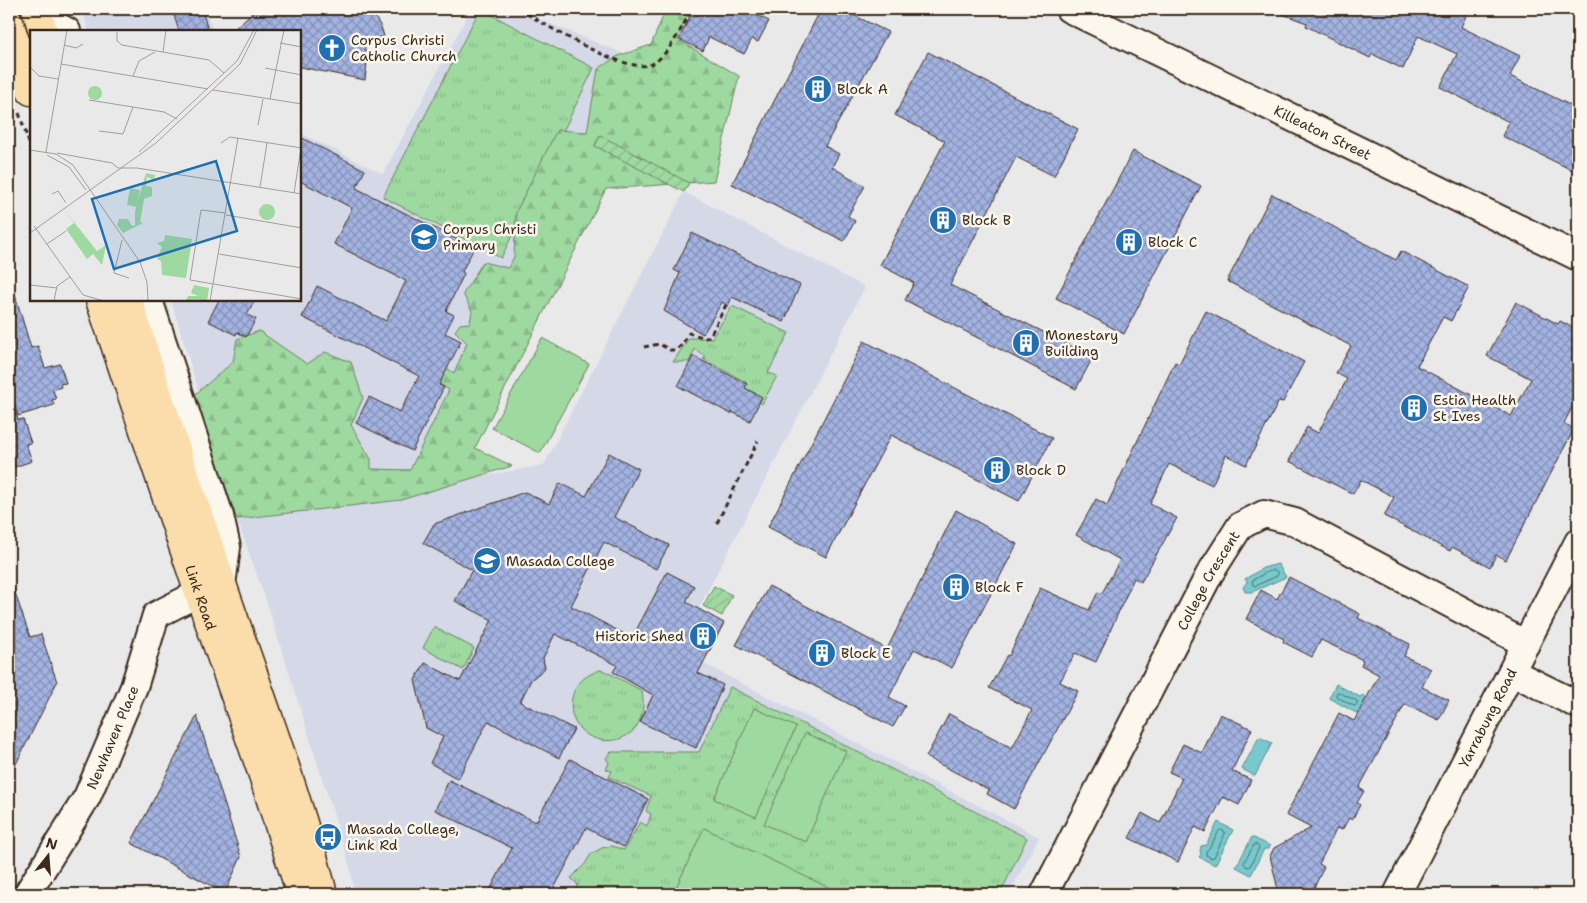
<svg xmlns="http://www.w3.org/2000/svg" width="1587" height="903" viewBox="0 0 1587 903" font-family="'Shantell Sans',sans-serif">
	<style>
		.built { fill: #d4d8e7 }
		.grass { fill: url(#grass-tufts); stroke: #6c825f }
		.forest { fill: url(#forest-firs); stroke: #6c825f }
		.garden { fill: url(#garden-furrows); stroke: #6c825f }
		.pitch { fill: #9ed9a0; stroke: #6c825f }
		.water { fill: #77c9ce; stroke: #5f8988 }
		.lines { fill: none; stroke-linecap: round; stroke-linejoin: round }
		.shore { stroke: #536a64; stroke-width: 1 }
		.building { fill: url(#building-cross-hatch); stroke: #3b2a1e }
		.minor-casing { stroke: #3b2a1e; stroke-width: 30 }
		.major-casing { stroke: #3b2a1e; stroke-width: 31 }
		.path { stroke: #3b2a1e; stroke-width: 3; stroke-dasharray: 5 4; stroke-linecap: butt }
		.minor { stroke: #fbf7ec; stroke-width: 26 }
		.major { stroke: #faddab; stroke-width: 28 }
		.labels { text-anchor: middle; stroke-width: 5; stroke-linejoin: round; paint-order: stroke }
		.poi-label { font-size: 14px; fill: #3b2a1e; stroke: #fbf7ec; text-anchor: start }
		.street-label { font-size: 14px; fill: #3b2a1e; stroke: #fbf7ec }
		.inset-road { fill: none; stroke: #a39d98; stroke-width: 1 }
		.view { fill: #1f6fb2; fill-opacity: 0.15; stroke: #1f6fb2; stroke-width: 2.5 }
		.inset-edge { fill: none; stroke: #3b2a1e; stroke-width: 2.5 }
	</style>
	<defs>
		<pattern id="grass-tufts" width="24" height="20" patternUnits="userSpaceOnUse" patternTransform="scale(1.25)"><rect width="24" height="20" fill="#9ed9a0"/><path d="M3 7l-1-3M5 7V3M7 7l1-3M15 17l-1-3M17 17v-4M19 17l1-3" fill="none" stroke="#89ba89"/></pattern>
		<pattern id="forest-firs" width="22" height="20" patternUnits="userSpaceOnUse" patternTransform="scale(1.25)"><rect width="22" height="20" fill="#9ed9a0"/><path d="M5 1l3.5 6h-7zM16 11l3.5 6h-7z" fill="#89ba89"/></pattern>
		<pattern id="garden-furrows" width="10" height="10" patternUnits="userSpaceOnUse" patternTransform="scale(1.25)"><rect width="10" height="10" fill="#9ed9a0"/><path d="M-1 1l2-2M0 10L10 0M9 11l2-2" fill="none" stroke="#89ba89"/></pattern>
		<pattern id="building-cross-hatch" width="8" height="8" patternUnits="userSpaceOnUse" patternTransform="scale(1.25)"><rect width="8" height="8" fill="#a2b2e1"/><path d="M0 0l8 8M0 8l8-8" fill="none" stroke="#8591b6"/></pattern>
	</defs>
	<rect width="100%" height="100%" fill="#e9e9ea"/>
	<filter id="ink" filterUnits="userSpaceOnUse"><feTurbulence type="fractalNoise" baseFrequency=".02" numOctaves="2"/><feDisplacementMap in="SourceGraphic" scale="10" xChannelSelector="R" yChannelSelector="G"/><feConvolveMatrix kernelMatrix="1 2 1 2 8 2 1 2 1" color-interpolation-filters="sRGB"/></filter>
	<g filter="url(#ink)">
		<g class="built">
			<path d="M82 9H205L213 31H89Z"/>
			<path d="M471 9H514L639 60 418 488 544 465 684 192 865 287 677 650 1039 837 1009 894H355L349 863 267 603 237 519 171 300H300V133L383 174Z"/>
		</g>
		<g class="grass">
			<path d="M480 9 594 68 501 258 383 197Z"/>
			<path d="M732 306 789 333 768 373 777 376 762 404 744 391 746 382 703 359 706 357 695 349 689 362H673L689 338H712Z"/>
			<path d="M434 627 474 648 463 670 423 648Z"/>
			<path d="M600 670 607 672 642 691C654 760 562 752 572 698 575 683 586 675 600 670Z"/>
			<path d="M730 687 1027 838 1000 894H568L574 893 578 885 571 878 585 864 591 854 602 848 612 846 624 850 640 822 647 826 651 814 646 811 651 796 609 777 612 771 606 769 609 763 606 758 611 752H699Z"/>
		</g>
		<path class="forest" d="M666 9H690L677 39 739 76 714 181 606 189 475 448 512 466 401 500 237 519 192 397 233 362 237 339 259 331 307 364 325 352 351 362 363 398 351 425 371 459V469L410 470 449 390 433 380 442 365 454 373 467 343 455 331 460 324 470 323 472 311 463 294 483 262 508 268 514 257 516 212 557 130 587 132 598 69 618 56 651 45Z"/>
		<g class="garden">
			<path d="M600 135 689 183 684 192 595 146Z"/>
			<path d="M714 586 732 595 722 616 703 606Z"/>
		</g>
		<g class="pitch">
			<path d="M542 338 589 364 540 453 492 428Z"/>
			<path d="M754 708 796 727 756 817 714 799Z"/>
			<path d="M805 733 846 751 806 842 764 824Z"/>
			<path d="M704 828 842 894H673Z"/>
		</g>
		<g class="water">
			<path d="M1278 564 1286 577 1252 592H1245L1243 587 1247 582 1245 579 1263 568Z"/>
			<path d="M1336 684 1360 697 1363 695 1367 698 1358 714 1329 698Z"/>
			<path d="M1259 737 1272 743 1255 776 1242 769Z"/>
			<path d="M1218 822 1233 830 1215 865 1199 857 1201 854 1200 851 1201 846 1206 845Z"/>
			<path d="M1252 837 1270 846 1268 849H1264L1251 875 1236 867Z"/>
		</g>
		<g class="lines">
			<g class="shore">
				<path d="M1275 570 1278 573 1277 576 1255 586 1252 584 1253 580 1265 573Z"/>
				<path d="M1338 692 1357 701V705L1354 706 1337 697 1336 695Z"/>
				<path d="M1221 830 1225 832V834L1214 857 1211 858 1206 855V851L1210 847 1219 831Z"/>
				<path d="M1255 844 1258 846 1259 848 1250 866 1247 867 1244 863Z"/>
			</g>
		</g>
		<g class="building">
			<path d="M172 9H202L208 31H179Z"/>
			<path d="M256 9H370L381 27 384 36 364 43 367 62 365 80 300 67V31H232Z"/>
			<path d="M698 9H757L754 14 769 21 758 42 752 39 744 54 709 37 703 51 679 39 690 16 694 17Z"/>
			<path d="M821 9H841L888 32 825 146 839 154 832 167 865 186 848 216 855 221 844 241 732 184Z"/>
			<path d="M1274 9H1469L1461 27 1520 56 1510 76 1578 109V173L1502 136 1509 122 1440 87 1457 54 1418 36 1403 69 1372 54 1370 58 1306 26 1307 23 1274 11Z"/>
			<path d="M928 52 1078 129 1054 176 1016 157 950 285 1093 357 1076 389 905 300 914 283 880 265 945 141 895 115Z"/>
			<path d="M300 137 365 170 356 188 474 248 462 271 464 274 446 311 454 315 445 333 461 341 439 385 444 387 412 451 356 423 369 397 400 412 419 376 302 317 317 286 386 321 406 281 334 244 352 208 300 181Z"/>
			<path d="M1133 151 1201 186 1124 334 1056 298Z"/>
			<path d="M1272 194 1396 260 1401 251 1469 287 1451 321 1443 317 1417 366 1511 416 1531 379 1487 356 1516 302 1558 324 1560 321 1578 330V396L1564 423 1574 429 1506 560 1496 555 1490 567 1452 547 1450 551 1384 516 1394 497 1361 480 1353 494 1289 461 1307 427 1318 433 1347 379 1336 373 1351 346 1227 281Z"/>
			<path d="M692 233 800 285 784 322 732 297 728 306 722 302 703 334 664 311 680 273 674 270Z"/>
			<path d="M13 288 31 348 38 346 45 368 60 364 66 383 60 384 61 387 53 390 56 399 52 400 54 405 18 416 9 387V289Z"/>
			<path d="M219 300H255L247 315 256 319 246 337 237 332 236 335 208 321Z"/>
			<path d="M1206 311 1304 362 1283 402 1279 401 1246 465 1226 455 1212 485 1169 464 1150 504 1177 518 1141 582 1134 578 1096 662 1075 653 1060 682 1078 691 1014 809 987 794 989 790 926 757 949 714 1012 748 1032 710 989 688 1007 655 1009 656 1040 588 1089 610 1098 592 1102 593 1120 560 1076 535 1096 499 1107 505 1175 362 1179 364Z"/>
			<path d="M864 341 1052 438 1019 501 891 435 826 557 768 527Z"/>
			<path d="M693 356 747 384 745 388 762 397 750 421 732 412 731 414 678 386Z"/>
			<path d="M12 401 18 420 23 419 31 443 26 444 32 461 9 469V402Z"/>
			<path d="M609 453 639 469 614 517 669 545 656 569 604 542 571 606 632 638 667 572 694 586 686 602 724 623 698 673 723 685 696 748 640 722 653 695 613 672 617 665 555 634 543 658 545 668 531 680 520 702 574 729 559 758 488 721 458 779 430 763 443 737 426 728 415 680 425 663 460 681 492 620 455 601 472 570 423 543 434 524 525 492 549 504 560 483 586 496Z"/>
			<path d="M956 510 1017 544 952 668 914 649 889 697 905 706 893 727 736 645 769 586 887 649Z"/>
			<path d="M1289 577 1360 614 1358 618 1410 644 1404 656 1431 669 1422 687 1449 700 1439 720 1405 704 1359 788 1364 791 1357 803 1360 805 1352 820 1349 818 1342 830 1337 828 1319 864 1324 867 1311 894H1279L1270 856 1274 848 1311 828 1286 815 1339 713 1354 721 1379 675 1361 665 1363 660 1321 640 1312 657 1283 642 1284 639 1246 619 1261 590 1277 599Z"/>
			<path d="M9 584H12L30 637 41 634 57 682 9 778Z"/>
			<path d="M1220 714 1252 729 1232 771 1251 780 1239 805 1223 797 1205 832 1195 827 1178 862 1129 838 1142 813 1160 823 1182 778 1169 772 1183 744 1202 753Z"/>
			<path d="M197 716 241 857 225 893 131 843Z"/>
			<path d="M570 759 648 799 624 847 586 828 551 894H488L512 848 435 810 449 780 536 822Z"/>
		</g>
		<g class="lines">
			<g class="minor-casing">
				<g id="minor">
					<path id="s1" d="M1069 9 1578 257"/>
					<path d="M38 16 67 31"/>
					<path d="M149 300 220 516 227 547 222 585"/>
					<path d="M1512 672 1578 705"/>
					<path id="s2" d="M27 894 87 797 134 687 156 615 199 593"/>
					<path id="s3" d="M1044 894 1209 575 1240 526 1264 514 1295 522 1526 644"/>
					<path id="s4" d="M1397 894 1578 542"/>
				</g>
			</g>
			<g class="major-casing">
				<g id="major">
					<path d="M36 9 43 31"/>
					<path d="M9 22 31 91"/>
					<path id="s5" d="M100 300 199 593 263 775 301 894"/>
					<path d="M128 300C157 396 189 490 222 584 257 687 296 789 323 894"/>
				</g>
			</g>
			<g class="path">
				<path d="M519 9C543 23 627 76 652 64 669 55 683 25 692 9"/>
				<path d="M19 113 31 149"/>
				<path d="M644 347 659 344 670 350H676L682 345 689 333 706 338 710 336 726 305"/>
				<path d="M1578 441V440"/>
				<path d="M717 523 758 441"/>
			</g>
			<use href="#minor" class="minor"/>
			<use href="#major" class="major"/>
		</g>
	</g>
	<defs>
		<g id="church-disc" transform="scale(1.4375)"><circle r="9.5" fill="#1f6fb2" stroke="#fbf7ec"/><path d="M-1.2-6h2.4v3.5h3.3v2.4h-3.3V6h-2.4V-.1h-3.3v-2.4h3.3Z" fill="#fff"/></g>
		<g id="building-disc" transform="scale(1.4375)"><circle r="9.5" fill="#1f6fb2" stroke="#fbf7ec"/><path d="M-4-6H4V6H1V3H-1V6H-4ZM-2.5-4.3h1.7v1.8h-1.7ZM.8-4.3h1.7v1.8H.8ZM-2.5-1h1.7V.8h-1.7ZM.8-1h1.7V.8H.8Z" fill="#fff"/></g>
		<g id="school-disc" transform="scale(1.4375)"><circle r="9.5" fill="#1f6fb2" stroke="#fbf7ec"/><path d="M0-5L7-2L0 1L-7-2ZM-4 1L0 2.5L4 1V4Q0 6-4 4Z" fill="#fff"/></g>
		<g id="bus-disc" transform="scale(1.4375)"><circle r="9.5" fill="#1f6fb2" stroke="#fbf7ec"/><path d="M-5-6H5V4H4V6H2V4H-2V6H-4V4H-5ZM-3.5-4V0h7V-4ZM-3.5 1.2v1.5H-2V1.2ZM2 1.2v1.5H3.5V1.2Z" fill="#fff"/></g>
	</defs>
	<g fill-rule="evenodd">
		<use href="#church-disc" x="332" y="48"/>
		<use href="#building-disc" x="818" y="89"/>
		<use href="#building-disc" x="943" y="220"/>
		<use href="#school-disc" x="424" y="237"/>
		<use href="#building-disc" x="1129" y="242"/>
		<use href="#building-disc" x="1026" y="343"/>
		<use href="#building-disc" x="1414" y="408"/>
		<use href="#building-disc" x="997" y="470"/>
		<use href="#school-disc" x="487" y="561"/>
		<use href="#building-disc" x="956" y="587"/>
		<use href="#building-disc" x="703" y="636"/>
		<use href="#building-disc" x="822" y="653"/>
		<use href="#bus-disc" x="328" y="837"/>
	</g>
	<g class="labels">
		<g class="poi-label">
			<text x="351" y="45">Corpus Christi<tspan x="351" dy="16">Catholic Church</tspan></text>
			<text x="837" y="94">Block A</text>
			<text x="962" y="225">Block B</text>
			<text x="443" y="234">Corpus Christi<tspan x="443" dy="16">Primary</tspan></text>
			<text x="1148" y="247">Block C</text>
			<text x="1045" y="340">Monestary<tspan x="1045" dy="16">Building</tspan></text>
			<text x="1433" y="405">Estia Health<tspan x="1433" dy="16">St Ives</tspan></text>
			<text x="1016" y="475">Block D</text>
			<text x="506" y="566">Masada College</text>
			<text x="975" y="592">Block F</text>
			<text x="684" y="641" text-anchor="end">Historic Shed</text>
			<text x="841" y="658">Block E</text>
			<text x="347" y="834">Masada College,<tspan x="347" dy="16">Link Rd</tspan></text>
		</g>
		<g class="street-label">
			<text dy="5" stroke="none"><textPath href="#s1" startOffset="282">Killeaton Street</textPath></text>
			<text dy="5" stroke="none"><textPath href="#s3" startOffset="354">College Crescent</textPath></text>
			<text dy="5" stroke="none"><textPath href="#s5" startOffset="314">Link Road</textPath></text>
			<text dy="5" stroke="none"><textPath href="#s4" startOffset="198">Yarrabung Road</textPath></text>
			<text dy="5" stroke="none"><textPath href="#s2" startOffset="179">Newhaven Place</textPath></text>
		</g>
	</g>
	<g transform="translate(30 30)">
		<rect width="271" height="271" fill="#e9e9ea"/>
		<path d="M58 63a7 7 0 1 1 14 0a7 7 0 1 1-14 0ZM100 158 110 160 107 177 97 175ZM229 182a8 8 0 1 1 16 0a8 8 0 1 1-16 0ZM135 205 162 209 156 248 132 245 131 231 127 229 132 217 127 213 134 211Z" fill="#9ed9a0"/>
		<path d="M116 143 125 145 124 150 117 147 116 156 122 157V166L114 169 110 192 113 193 93 203 87 195 89 189H98L102 196 105 195V181ZM35 181 67 221 76 215 72 235 63 224 57 229 36 199 44 193ZM164 255 179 258 177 271 156 270 158 266H168L161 263Z" fill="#9ed9a0"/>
		<path d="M137 216 159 220 155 247 132 244Z" fill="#9ed9a0"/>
		<path class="inset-road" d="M87 2V11L92 15 179 30 194 43M250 13 272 17M34 15 46 18 53 14M133 22 136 0M31 34 178 59M0 37 9 46 28 49M235 38 272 45M103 46 109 31 125 22M183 60 272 74M240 69 254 0M59 70 134 82 147 89M228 95 233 69M69 101 93 104 103 77M191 113 200 107 272 118M0 120 26 124 43 135 110 232 117 252 118 271M16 122 37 0M109 122 207 31 224 0M27 123 82 133 88 138H107L272 164M17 125 39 137 56 160M230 157 237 113M264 163 271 118M22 164 28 161 36 173M196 183 171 180 160 250 272 269M196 185 272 198M4 196 53 265 74 271M0 203 126 113 210 34 227 0M92 210 84 243 99 248M17 214 36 201M189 224 272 238M0 255 27 258M24 271 27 256 40 247M180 271 208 108"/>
		<path class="view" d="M186 131 207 201 84 239 62 169Z"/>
		<rect width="271" height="271" class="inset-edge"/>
	</g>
	<rect width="1587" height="903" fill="none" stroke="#fbf7ec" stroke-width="30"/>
	<rect x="15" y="15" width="1557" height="873" fill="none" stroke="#3b2a1e" stroke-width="2" filter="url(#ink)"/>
	<g transform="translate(48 856) rotate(17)" stroke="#fbf7ec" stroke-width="4" paint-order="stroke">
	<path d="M0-4L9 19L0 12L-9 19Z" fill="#3b2a1e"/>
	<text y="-8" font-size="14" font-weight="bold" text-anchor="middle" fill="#3b2a1e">N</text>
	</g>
</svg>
